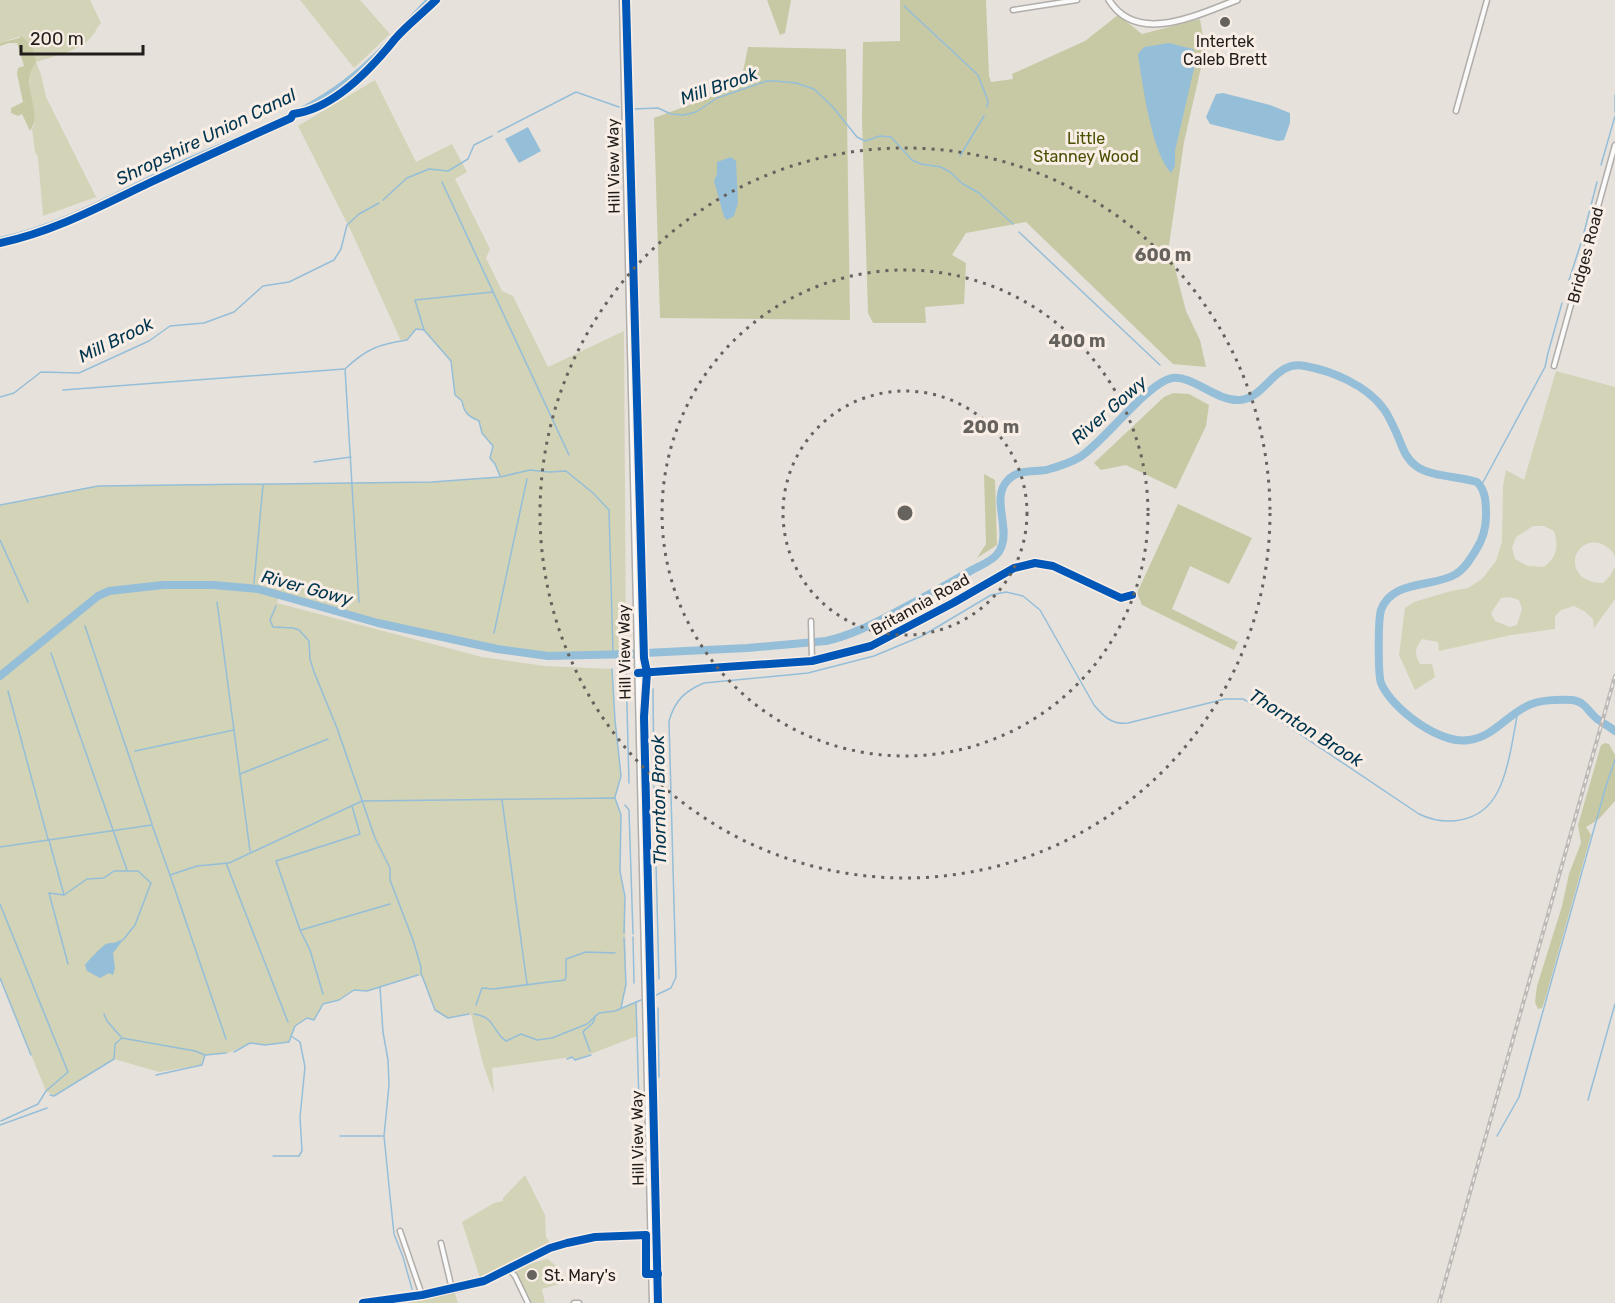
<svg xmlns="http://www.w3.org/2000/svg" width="1615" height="1303" viewBox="0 0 1615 1303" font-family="Rubik,sans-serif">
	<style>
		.green { fill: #d2d3b7; fill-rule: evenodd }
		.forest { fill: #c7c9a4 }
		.water { fill: #95bed8 }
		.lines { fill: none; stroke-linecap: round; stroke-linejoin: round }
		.stream { stroke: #95bed8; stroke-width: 1.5 }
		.canal { stroke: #95bed8; stroke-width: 4.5 }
		.river { stroke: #95bed8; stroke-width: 8 }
		.street-casing { stroke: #b1ada9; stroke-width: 7 }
		.secondary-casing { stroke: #b1ada9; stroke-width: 8 }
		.primary-casing { stroke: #b1ada9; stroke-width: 9 }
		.street { stroke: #fbfafa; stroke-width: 4 }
		.secondary { stroke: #fbfafa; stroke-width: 5 }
		.primary { stroke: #fbfafa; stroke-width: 6 }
		.rail-casing { stroke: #bcbab9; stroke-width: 4 }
		.rail { stroke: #f8eee5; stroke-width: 1.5; stroke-dasharray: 4.5; stroke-linecap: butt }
		.cycleway-casing { stroke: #f8eee5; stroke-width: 11 }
		.cycleway { stroke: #0057b8; stroke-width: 8 }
		.ring { fill: none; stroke: #66625e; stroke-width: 3; stroke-dasharray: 3 6 }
		.poi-dot { fill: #66625e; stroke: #f8eee5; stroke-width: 2 }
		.labels { text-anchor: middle; stroke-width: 6; stroke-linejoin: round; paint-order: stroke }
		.poi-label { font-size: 16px; fill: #201d1a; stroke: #f8eee5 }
		.park-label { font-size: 16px; fill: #494f01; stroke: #f8eee5 }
		.street-label { font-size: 16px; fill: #201d1a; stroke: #f8eee5 }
		.water-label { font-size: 18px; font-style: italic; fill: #00354f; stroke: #f8eee5 }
		.centre { fill: #66625e; stroke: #f8eee5; stroke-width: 3 }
		.ring-label { font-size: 18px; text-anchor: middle; font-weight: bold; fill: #66625e; stroke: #f8eee5; stroke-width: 6; stroke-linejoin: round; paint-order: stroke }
	</style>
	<rect width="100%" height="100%" fill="#e7e1dc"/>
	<g class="green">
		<path d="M0 0H90L101 23C97 27 96 31 93 35 81 51 54 56 36 62L41 75 46 97 96 197 43 216 38 157 35 152 32 129 34 126 33 107 30 95V74L21 36 0 43Z"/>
		<path d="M300 0H360L390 34 354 68Z"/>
		<path d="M375 80 416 162 452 144 467 172 455 179 490 249 486 258 502 291 513 296 548 367 624 331 626 654 548 656 497 649 378 623 279 595 277 603 482 657 545 666 612 669 615 720 621 776 615 798 621 815 620 871 625 903 626 984 621 1008 636 1002 637 1036 575 1060 572 1057 492 1068 494 1094 483 1064 471 1014C464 1014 455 1018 447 1017 432 1015 428 989 422 977L418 975 367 991 354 990 339 1000 323 1004 314 1020 307 1018 295 1026 289 1042 265 1045 250 1043 228 1053 205 1055 202 1065 159 1072 114 1059 54 1096 46 1091 0 978V505L98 486 432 482 500 477 495 464 490 458 493 446 482 433 479 421C468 416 464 413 462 401L455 395 451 361 424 330 416 329 407 340 401 341 353 235 298 126Z"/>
		<path d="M1556 371 1615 387V557C1613 551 1608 547 1602 544 1572 533 1560 583 1603 583L1610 576 1615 567V599L1594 628 1593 619 1584 611 1574 606 1561 610 1555 616V629L1511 635 1439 651 1438 642 1422 639C1415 648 1414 654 1420 664H1432L1435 677 1415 690 1399 655 1405 608 1414 602 1451 591 1468 588 1482 579 1496 561 1502 542 1503 486 1506 470 1524 480ZM1533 526H1544L1554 531C1559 546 1557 557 1544 567L1528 566 1515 559 1512 548 1516 537ZM1510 597 1519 600 1522 609 1517 625 1510 627 1495 621 1491 613 1501 598Z"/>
		<path d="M525 1175 545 1215 546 1237 550 1243 499 1271 480 1278 462 1222 494 1203 503 1201V1198Z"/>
		<path d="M548 1259 557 1267 559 1284 542 1289 545 1303H532L526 1295 516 1270 527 1264Z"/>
		<path d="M454 1291 458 1303H383Z"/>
	</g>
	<g class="forest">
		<path d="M767 0H791L785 33 780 35Z"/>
		<path d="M900 0H986L989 76 991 82 1013 79 1012 74 1085 41 1118 15 1142 34 1200 19 1205 50 1184 142 1169 245 1186 311 1200 340 1206 367 1173 364 1026 222 966 233 952 255 966 263 964 304 925 307 926 323H873L868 313 862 119 863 42 900 41Z"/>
		<path d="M21 36 32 46 36 62C34 66 30 71 30 75 26 93 42 116 30 131L22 114 18 116 11 113V108L23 102 17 74 18 68 24 66 17 43H9L0 46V43L19 38Z"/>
		<path d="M748 47 846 49 850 320 660 318 654 118 740 86Z"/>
		<path d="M1173 393 1189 394 1209 405 1206 426 1176 489 1126 465 1101 470 1094 463 1164 397Z"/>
		<path d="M984 474 995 480 997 545 977 558 986 544Z"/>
		<path d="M1178 504 1252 538 1229 584 1190 566 1172 609 1238 642 1234 650 1142 605 1137 593Z"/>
		<path d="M1605 743 1609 744 1615 755V801L1599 819 1586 827 1591 835 1546 996 1542 1008 1538 1009 1535 1002 1537 986 1562 906 1569 874 1581 843 1578 825 1601 745Z"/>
	</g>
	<g class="water">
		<path d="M1169 43 1193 49 1196 60 1175 151V166L1171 173C1152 154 1142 82 1138 54L1144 47Z"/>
		<path d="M1223 93 1270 105 1290 113V123L1284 140 1278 141 1210 124 1206 117 1216 94Z"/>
		<path d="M528 127 541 151 519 163 505 139Z"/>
		<path d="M731 157 736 161 738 203 734 216 727 220 724 217 714 181 717 174V162Z"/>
		<path d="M120 940H123L113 953 115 968 113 975 109 973 100 978 87 971 85 965C86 963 103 945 106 944 112 942 115 944 120 940Z"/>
	</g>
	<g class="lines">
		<g class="stream">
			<path d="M904 6 978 75 988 101 987 107"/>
			<path d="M1615 95V112"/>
			<path d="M632 109 658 108 671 114 684 115 696 112 717 98 767 81H775L796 83 814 89 832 106 857 137 865 141 880 136 891 137 912 160 921 164 941 167 950 172 963 184 979 193 1013 224"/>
			<path d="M498 132 576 92 619 107"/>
			<path d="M960 156 984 116"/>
			<path d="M1601 165 1615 116"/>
			<path d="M442 182 569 455"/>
			<path d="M383 200 407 178 429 169 448 171 468 159 474 145 492 136"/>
			<path d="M1019 232 1160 365"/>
			<path d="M1569 280 1582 240 1597 182"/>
			<path d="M493 292 415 300 424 330 451 361 455 395 462 401C464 413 468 416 479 421L482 433 493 446 490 458 495 464 500 476"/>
			<path d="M63 390 344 369"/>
			<path d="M0 397 14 393 41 372 79 373 149 341 170 326 204 323 234 312 263 286 289 282 334 260 341 249 347 225 359 214 379 203"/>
			<path d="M314 462 351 457"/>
			<path d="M1481 486 1545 367 1548 353 1562 303"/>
			<path d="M0 505 98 486 432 482 500 477 530 470 549 472 566 471 593 493 609 510 613 655"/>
			<path d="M0 540 28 602"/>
			<path d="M254 583 263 485"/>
			<path d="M217 602 250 851"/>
			<path d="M359 602 345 369C366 349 379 344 407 340L416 329 424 330"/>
			<path d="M276 606 270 620 273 627 293 628 299 630 309 641 310 659 314 672 337 728 375 838 390 868V880L413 940 421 967V973L435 1010 448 1018 469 1014"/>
			<path d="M85 626 152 824"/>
			<path d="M494 633 527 479"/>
			<path d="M51 653 127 870"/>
			<path d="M626 668 629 783"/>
			<path d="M612 669 615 720 621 776 615 797"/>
			<path d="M653 689 654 782"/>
			<path d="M8 691 48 839"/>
			<path d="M135 751 234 730"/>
			<path d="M240 774 328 739"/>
			<path d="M654 786 659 979"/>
			<path d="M502 800 527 984"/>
			<path d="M625 805 629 810 633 934"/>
			<path d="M49 840 64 895 49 893 68 964"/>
			<path d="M0 847 152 825 170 875 197 866 229 863 362 801 615 798 621 815 620 871 625 897 624 933"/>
			<path d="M226 863 288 1022"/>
			<path d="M170 875 226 1039"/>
			<path d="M64 895 87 879 104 878 114 871H138L151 883 135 925 123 940"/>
			<path d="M0 904 68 1072 46 1091 38 1104 1 1121"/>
			<path d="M301 930 390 904"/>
			<path d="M633 937 634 983"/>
			<path d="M0 978 31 1055"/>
			<path d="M380 987 383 1032 388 1060 389 1085 384 1136 389 1186 394 1234 403 1257 412 1289"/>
			<path d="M323 994 310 950 300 930 276 861 360 834 352 806"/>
			<path d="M654 996 671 988 676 977 669 721C675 700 685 691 704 683L808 673 874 656 922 636 991 595 1006 592 1023 596 1040 610 1094 705C1104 717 1112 725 1128 723L1225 699H1243L1261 708 1419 814C1446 827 1481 823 1497 793 1509 771 1513 736 1518 711"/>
			<path d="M636 1002 639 1102"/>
			<path d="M476 1005 482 988 493 989 565 980 566 977V959L586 952 615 953"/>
			<path d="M621 1008 626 984 624 938"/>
			<path d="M658 1008 659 1077"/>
			<path d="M104 1014 107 1021 121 1037"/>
			<path d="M474 1014C496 1017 492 1032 506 1041L521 1034 537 1040 552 1038 587 1024 599 1013 615 1011 641 1000"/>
			<path d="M590 1051 583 1032C588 1025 594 1026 595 1016"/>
			<path d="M234 1052 250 1043 265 1045 289 1042 295 1026 307 1018 314 1020 323 1004 339 1000 354 990 367 991 418 975"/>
			<path d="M206 1055 226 1053"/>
			<path d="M567 1059 572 1057 575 1060 591 1055"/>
			<path d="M50 1095 54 1096 114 1059 115 1044 122 1038 195 1051 205 1055 202 1065 156 1075"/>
			<path d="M1588 1100 1615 1004"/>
			<path d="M0 1125 47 1108"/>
			<path d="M340 1136H383"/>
			<path d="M1497 1136 1519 1097 1606 786 1615 760"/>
			<path d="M273 1156H299L302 1151 300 1117 305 1067 300 1042 291 1036"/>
		</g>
		<path class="canal" d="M0 239C65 225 121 191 181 163 233 139 289 121 336 88 371 64 399 30 428 0"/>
		<g class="river">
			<path d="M645 653 747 648 826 641C849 636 871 625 892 614 919 600 945 586 972 570 979 566 993 561 998 553 1000 551 1001 548 1002 545 1009 525 991 497 1008 480 1018 469 1032 472 1046 470 1057 467 1070 463 1080 457 1104 442 1147 383 1172 378 1193 375 1217 402 1240 400 1266 398 1275 359 1305 366 1332 371 1366 385 1383 408 1388 414 1392 424 1396 432 1402 445 1404 457 1416 466 1431 477 1458 476 1477 482 1486 491 1486 503 1486 516 1486 529 1483 539 1476 550 1470 559 1466 568 1456 574 1434 588 1392 579 1381 610 1378 620 1378 674 1381 683 1392 709 1440 745 1469 740 1493 737 1506 716 1527 706 1538 700 1559 699 1572 700 1584 701 1588 711 1596 718 1602 723 1609 726 1615 731"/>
			<path d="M0 676 98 596 109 591 163 585H213L258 589 378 623 497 649 548 656 633 654"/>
		</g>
		<g class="street-casing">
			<g id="street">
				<path d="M1013 10 1077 0"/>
				<path d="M1456 111 1487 0"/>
				<path d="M1554 366 1615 145"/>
				<path d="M811 621 812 661"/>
				<path d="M639 673 812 661 871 646 953 603 1014 568 1035 563 1053 566 1121 598 1132 595"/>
				<path d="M400 1231 422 1295"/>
				<path d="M441 1243 452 1289"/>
				<path d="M509 1269 515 1276 528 1303"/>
				<path d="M574 1303H579"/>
			</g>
		</g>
		<g class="secondary-casing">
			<g id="secondary">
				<path d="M1109 0C1137 46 1199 14 1237 0"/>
				<path d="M363 1303C401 1298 450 1294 486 1280 507 1272 526 1258 548 1249 581 1235 617 1235 653 1235"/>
			</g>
		</g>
		<g class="primary-casing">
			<path id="primary" d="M623 0 653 1303"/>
		</g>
		<use href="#street" class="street"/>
		<use href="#secondary" class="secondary"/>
		<use href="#primary" class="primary"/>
		<g class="rail-casing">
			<path id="rail" d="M1439 1303 1615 676"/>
		</g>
		<use href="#rail" class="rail"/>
		<g class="cycleway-casing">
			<g id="cycleway">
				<path d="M626 0 644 658 647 672 644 717 658 1303"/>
				<path d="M0 243C53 232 101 206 149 183 196 161 244 139 291 118L293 114C334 109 371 69 395 39 407 25 423 13 436 0"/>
				<path d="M638 673 812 661 871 646 953 603 1014 568 1035 563 1053 566 1121 598 1132 595"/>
				<path d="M363 1303 422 1295 484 1281 550 1248 567 1243 595 1237 646 1235V1274H658"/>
			</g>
		</g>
		<use href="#cycleway" class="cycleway"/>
	</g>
	<g class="ring">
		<circle cx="905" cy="513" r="122"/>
		<circle cx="905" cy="513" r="243"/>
		<circle cx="905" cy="513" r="365"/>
	</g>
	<g class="poi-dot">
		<circle cx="1225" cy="22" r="6"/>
		<circle cx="532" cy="1275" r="6"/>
	</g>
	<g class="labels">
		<g class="poi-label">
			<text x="1225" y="47">Intertek<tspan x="1225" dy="18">Caleb Brett</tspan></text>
			<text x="544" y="1281" text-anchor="start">St. Mary's</text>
		</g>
		<g class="park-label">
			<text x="1086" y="144">Little<tspan x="1086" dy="18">Stanney Wood</tspan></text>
		</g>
		<g class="street-label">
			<text transform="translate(613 166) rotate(-91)" y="6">Hill View Way</text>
			<text transform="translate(1585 255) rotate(-75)" y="6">Bridges Road</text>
			<text transform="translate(920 604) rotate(-29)" y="6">Britannia Road</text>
			<text transform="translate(624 652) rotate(-91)" y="6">Hill View Way</text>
			<text transform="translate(637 1138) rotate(-91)" y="6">Hill View Way</text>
		</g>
		<g class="water-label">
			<text transform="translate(719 86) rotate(-19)" y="6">Mill Brook</text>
			<text transform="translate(206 137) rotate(-26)" y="6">Shropshire Union Canal</text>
			<text transform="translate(116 340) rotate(-26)" y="6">Mill Brook</text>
			<text transform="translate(1109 410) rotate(-41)" y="6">River Gowy</text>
			<text transform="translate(307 588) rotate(15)" y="6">River Gowy</text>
			<text transform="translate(1306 728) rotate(32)" y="6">Thornton Brook</text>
			<text transform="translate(659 800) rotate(-91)" y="6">Thornton Brook</text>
		</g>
	</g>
	<circle cx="905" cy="513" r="9" class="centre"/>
	<g class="ring-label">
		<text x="1163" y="261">600 m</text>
		<text x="1077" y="347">400 m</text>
		<text x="991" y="433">200 m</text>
	</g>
	<path d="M21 45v9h122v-9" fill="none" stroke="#201d1a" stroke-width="3"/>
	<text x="30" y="45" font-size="18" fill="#201d1a" stroke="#f8eee5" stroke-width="4.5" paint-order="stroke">200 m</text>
</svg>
